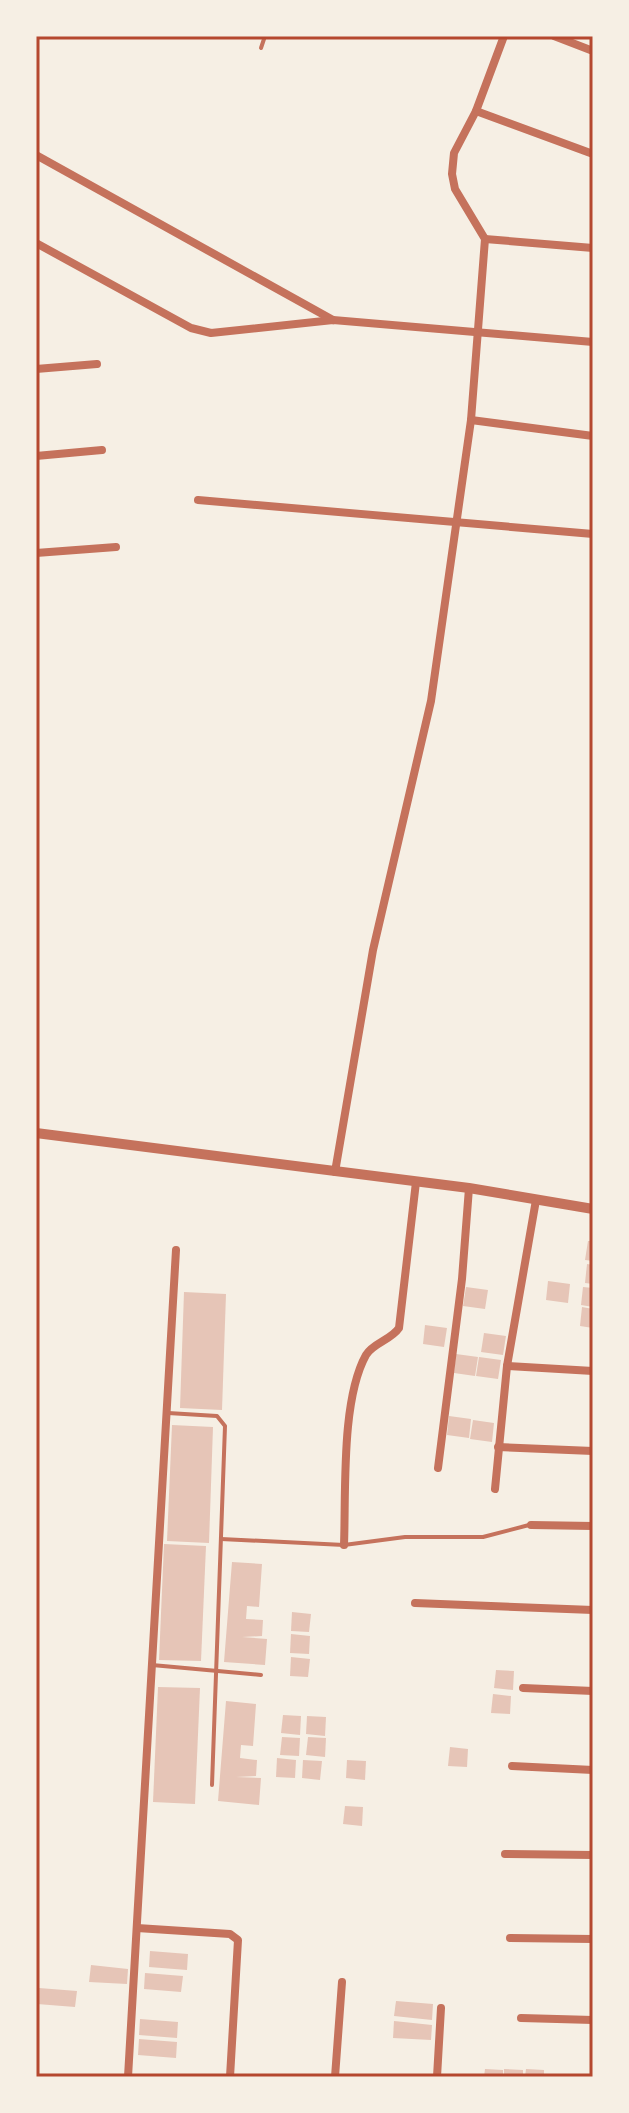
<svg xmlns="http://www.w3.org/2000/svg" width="629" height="2113" viewBox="0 0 629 2113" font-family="'Varela Round',sans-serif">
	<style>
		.building { fill: #e6c5b7 }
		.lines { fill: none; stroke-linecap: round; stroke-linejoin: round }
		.service { stroke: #c5725c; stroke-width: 4 }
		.minor { stroke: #c5725c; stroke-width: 8 }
		.tertiary { stroke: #c5725c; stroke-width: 10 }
		.neatline { fill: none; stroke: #b5482f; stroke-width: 3 }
	</style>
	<rect width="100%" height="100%" fill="#f6efe4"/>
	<g class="building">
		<path d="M588 1241H593V1261L585 1260Z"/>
		<path d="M587 1264 593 1265V1284L585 1283Z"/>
		<path d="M548 1281 570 1284 568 1303 546 1300Z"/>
		<path d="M466 1287 488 1290 485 1309 463 1306Z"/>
		<path d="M583 1287 593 1288V1307L581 1305Z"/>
		<path d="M184 1292 226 1294 222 1410 180 1408Z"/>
		<path d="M582 1307 593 1309V1328L580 1326Z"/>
		<path d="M425 1325 447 1328 444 1347 423 1344Z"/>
		<path d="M484 1333 506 1336 503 1355 481 1352Z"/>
		<path d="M456 1354 478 1357 475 1376 454 1373Z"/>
		<path d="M479 1357 501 1360 498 1379 476 1376Z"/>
		<path d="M449 1416 471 1419 469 1438 447 1435Z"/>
		<path d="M473 1420 494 1423 492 1442 470 1439Z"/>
		<path d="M172 1425 213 1427 209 1543 167 1541Z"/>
		<path d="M164 1544 206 1546 201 1661 159 1660Z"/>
		<path d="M232 1562 262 1564 259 1607 247 1606 246 1619 263 1620 262 1636 242 1637 267 1639 265 1665 224 1662Z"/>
		<path d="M292 1612 311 1614 309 1632 291 1631Z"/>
		<path d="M291 1634 310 1636 309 1654 290 1653Z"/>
		<path d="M291 1657 310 1659 308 1677 290 1676Z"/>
		<path d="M496 1670 514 1671 513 1690 494 1688Z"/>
		<path d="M158 1687 200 1688 195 1804 153 1802Z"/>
		<path d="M493 1694 511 1696 510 1714 491 1713Z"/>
		<path d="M226 1701 256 1704 253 1746 241 1745 240 1758 257 1760 256 1776 236 1777 261 1778 259 1805 218 1801Z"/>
		<path d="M283 1715 301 1716 300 1735 281 1733Z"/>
		<path d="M307 1716 326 1717 325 1736 306 1734Z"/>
		<path d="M282 1737 300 1738 299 1756 280 1755Z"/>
		<path d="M308 1737 326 1738 325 1757 306 1755Z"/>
		<path d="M450 1747 468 1749 467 1767 448 1766Z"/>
		<path d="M277 1758 296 1760 295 1778 276 1777Z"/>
		<path d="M303 1760 322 1761 320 1780 302 1778Z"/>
		<path d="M347 1760 366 1761 365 1780 346 1778Z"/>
		<path d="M345 1806 363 1807 362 1826 343 1824Z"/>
		<path d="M150 1951 188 1954 187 1970 149 1967Z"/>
		<path d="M91 1965 128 1969 127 1984 89 1982Z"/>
		<path d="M145 1973 183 1976 181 1992 144 1989Z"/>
		<path d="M39 1988 77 1991 75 2007 37 2004Z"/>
		<path d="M396 2001 433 2004 432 2020 394 2016Z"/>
		<path d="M140 2019 178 2022 177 2038 139 2035Z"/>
		<path d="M394 2021 432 2025 431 2040 393 2038Z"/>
		<path d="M139 2039 177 2042 176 2058 138 2055Z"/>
		<path d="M485 2069 503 2070V2077H484Z"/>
		<path d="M504 2069 523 2070V2077H504Z"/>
		<path d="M526 2069 544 2070V2077H525Z"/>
	</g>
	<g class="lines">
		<g class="service">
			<path d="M261 48 265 36"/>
			<path d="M168 1413 217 1416 225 1426 212 1785"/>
			<path d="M221 1539 344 1545 405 1537H483L529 1525"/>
			<path d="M152 1665 261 1675"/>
		</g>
		<g class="minor">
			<path d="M554 36 593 51"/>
			<path d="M476 111 593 154"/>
			<path d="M36 155 333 320"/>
			<path d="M485 239 593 248"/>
			<path d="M36 243 191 328 211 333 333 320 593 342"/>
			<path d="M36 369 97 364"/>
			<path d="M471 420 593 436"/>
			<path d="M36 456 102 450"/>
			<path d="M198 500 593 534"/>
			<path d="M36 553 116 547"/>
			<path d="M335 1172 373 950 431 701 471 420 485 239 455 189 452 174 454 153 476 111 504 36"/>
			<path d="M507 1366 593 1371"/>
			<path d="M498 1447 593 1451"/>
			<path d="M438 1468 462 1279 469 1188"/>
			<path d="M495 1489 507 1366 536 1200"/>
			<path d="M531 1525 593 1526"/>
			<path d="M344 1545C346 1492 341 1400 366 1355 373 1343 391 1340 399 1328L416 1182"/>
			<path d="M415 1603 593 1610"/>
			<path d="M523 1688 593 1691"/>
			<path d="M512 1766 593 1770"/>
			<path d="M505 1854 593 1855"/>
			<path d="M137 1928 230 1934 238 1940 230 2077"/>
			<path d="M510 1938 593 1939"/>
			<path d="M521 2018 593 2020"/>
			<path d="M128 2077 176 1250"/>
			<path d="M335 2077 342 1982"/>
			<path d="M437 2077 441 2008"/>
		</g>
		<path class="tertiary" d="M36 1133 469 1188 593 1209"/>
	</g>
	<rect width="629" height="2113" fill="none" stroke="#f6efe4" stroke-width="76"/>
	<rect x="38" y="38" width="553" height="2037" class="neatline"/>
</svg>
